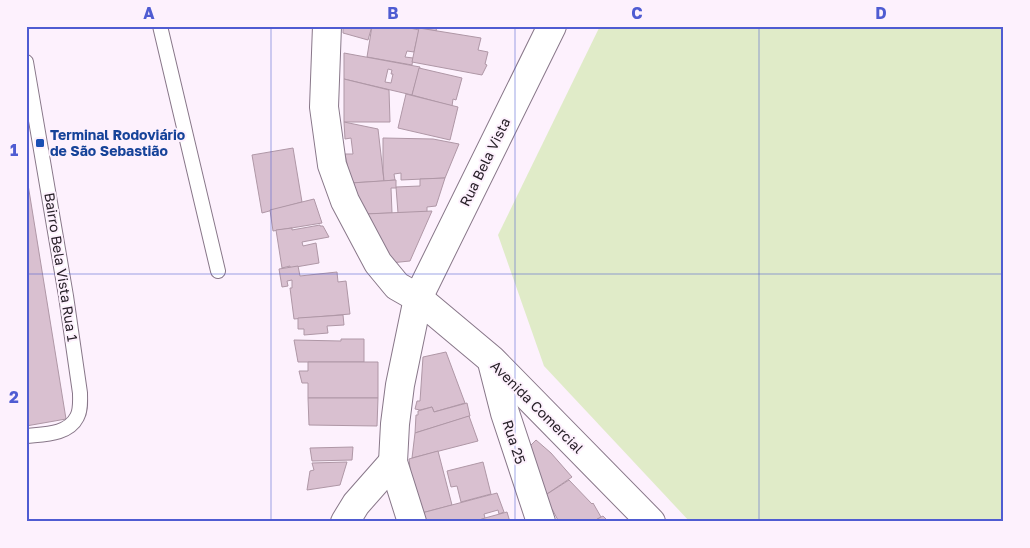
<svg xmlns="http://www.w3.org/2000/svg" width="1030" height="548" viewBox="0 0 1030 548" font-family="'Golos Text',sans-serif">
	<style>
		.green { fill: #e0ebc8 }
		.building { fill: #d9c0d0; stroke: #af97a6; fill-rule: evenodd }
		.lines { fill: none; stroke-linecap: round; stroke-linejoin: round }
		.service-casing { stroke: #887789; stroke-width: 16 }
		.minor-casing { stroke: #887789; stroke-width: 30 }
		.service { stroke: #fff; stroke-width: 14 }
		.minor { stroke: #fff; stroke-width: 28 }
		.grid { fill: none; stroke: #4f5cd2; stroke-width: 1; stroke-opacity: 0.55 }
		.transit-dot { fill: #1a4fb4; stroke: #fdf1fd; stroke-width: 2 }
		.labels { text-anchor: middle; stroke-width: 4; stroke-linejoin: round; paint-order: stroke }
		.transit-label { font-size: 14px; font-weight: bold; fill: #164399; stroke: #fdf1fd; text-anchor: start }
		.street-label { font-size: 14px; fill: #282129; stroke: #fdf1fd }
		.neatline { fill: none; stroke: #4f5cd2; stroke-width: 2 }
		.grid-label { font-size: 16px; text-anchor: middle; font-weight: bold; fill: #4f5cd2 }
	</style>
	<rect width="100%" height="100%" fill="#fdf1fd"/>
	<path class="green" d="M600 26H1004V522H690L544 366 498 235Z"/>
	<g class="building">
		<path d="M343 26H372L368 40 343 33Z"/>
		<path d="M372 26 393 28V26H401L419 30 414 52 407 51 405 57 413 58 412 65 367 57Z"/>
		<path d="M420 26H437L436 31 419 28Z"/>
		<path d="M419 28 481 38 478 50 488 52 485 64 487 65 482 75 412 62Z"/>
		<path d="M344 53 420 67 412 95 344 79ZM388 69 392 70 391 74H393L391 83 385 82Z"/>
		<path d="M419 68 462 78 456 100 453 99 452 106 412 95Z"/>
		<path d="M344 79 389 90 390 122H344Z"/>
		<path d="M406 94 458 107 450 140 398 128Z"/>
		<path d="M344 122 378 129 384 181 351 183 345 154H353L351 138 345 139Z"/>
		<path d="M383 138 433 139 459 144 445 178 401 180V173L394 174 395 180 384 181 383 170Z"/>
		<path d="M293 148 302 202 262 213 252 155Z"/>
		<path d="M26 172 66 419 26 426Z"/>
		<path d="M445 178 436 206 427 207V212L398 213 396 187 420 186V179Z"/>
		<path d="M396 180V188H391L392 213 365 214 351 183Z"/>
		<path d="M314 199 322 223 273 231 270 210Z"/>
		<path d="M432 211 410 261 390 263 365 214Z"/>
		<path d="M320 225V226H323L329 237 302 242 303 246 316 243 319 263 290 268V266L282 268 276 230 292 228V230Z"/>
		<path d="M298 266 300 276 337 272 338 282 346 281 350 314 294 319 290 288H292V280L287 281 288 286 282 287 279 269Z"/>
		<path d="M343 315 344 325 327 326 328 333 304 335V329H298V318Z"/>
		<path d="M341 339H364V362H298L294 340 341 341Z"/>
		<path d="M446 352 465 403 434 412 432 407 420 410 415 409 417 401H420L423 357Z"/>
		<path d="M308 362H378V398H308V383H302L299 371H308Z"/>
		<path d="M308 398H378L377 426 309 425Z"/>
		<path d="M467 403 470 416 415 433 416 415H418V411L432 407 434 412Z"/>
		<path d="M469 416 478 441 412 458 415 433Z"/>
		<path d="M536 440 551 453 572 477 544 496 521 455Z"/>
		<path d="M353 447 352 460 312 461 310 448Z"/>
		<path d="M438 451 452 505 418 514 411 478 409 459Z"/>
		<path d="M347 462 340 485 307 490 310 471 314 470 312 463Z"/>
		<path d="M483 462 491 494 461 502 457 486 451 487 447 471Z"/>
		<path d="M569 480 592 504 593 503 601 517 592 522H559L552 509 545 514 544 496Z"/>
		<path d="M497 493 504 512 499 514 498 510 484 514 485 518 474 522H420L418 514Z"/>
		<path d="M507 512 510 522H474L485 518Z"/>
		<path d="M603 516 609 522H592L601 517Z"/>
	</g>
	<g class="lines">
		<g class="service-casing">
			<g id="service">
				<path d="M160 26 218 271"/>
				<path d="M26 62 66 296 80 393C80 401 81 410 77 417 68 435 43 434 26 436"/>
			</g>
		</g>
		<g class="minor-casing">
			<g id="minor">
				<path d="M327 26 324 107 332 165 345 201 378 263 397 286 418 298 492 360 651 522"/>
				<path d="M492 362 505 413 541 522"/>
				<path d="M345 522 356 504 393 462"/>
				<path d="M412 522 393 462 395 424 400 385 418 298 552 26"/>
			</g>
		</g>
		<use href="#service" class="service"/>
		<use href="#minor" class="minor"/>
	</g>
	<path class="grid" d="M271 26V522M515 26V522M759 26V522M26 274H1004"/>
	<rect class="transit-dot" x="35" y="138" width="10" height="10" rx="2.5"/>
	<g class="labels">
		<g class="transit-label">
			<text x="50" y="140">Terminal Rodoviário<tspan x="50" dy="16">de São Sebastião</tspan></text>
		</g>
		<g class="street-label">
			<text transform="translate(485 162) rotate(-64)" y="5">Rua Bela Vista</text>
			<text transform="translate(61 267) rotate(81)" y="5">Bairro Bela Vista Rua 1</text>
			<text transform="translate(537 407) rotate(45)" y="5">Avenida Comercial</text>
			<text transform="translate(514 442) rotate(72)" y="5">Rua 25</text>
		</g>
	</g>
	<rect width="1030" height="548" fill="none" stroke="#fdf1fd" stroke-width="55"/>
	<rect x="28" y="28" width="974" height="492" class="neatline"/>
	<g class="grid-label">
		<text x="149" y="19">A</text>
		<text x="393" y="19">B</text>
		<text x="637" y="19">C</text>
		<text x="881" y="19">D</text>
		<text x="14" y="156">1</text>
		<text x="14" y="403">2</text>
	</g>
</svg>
